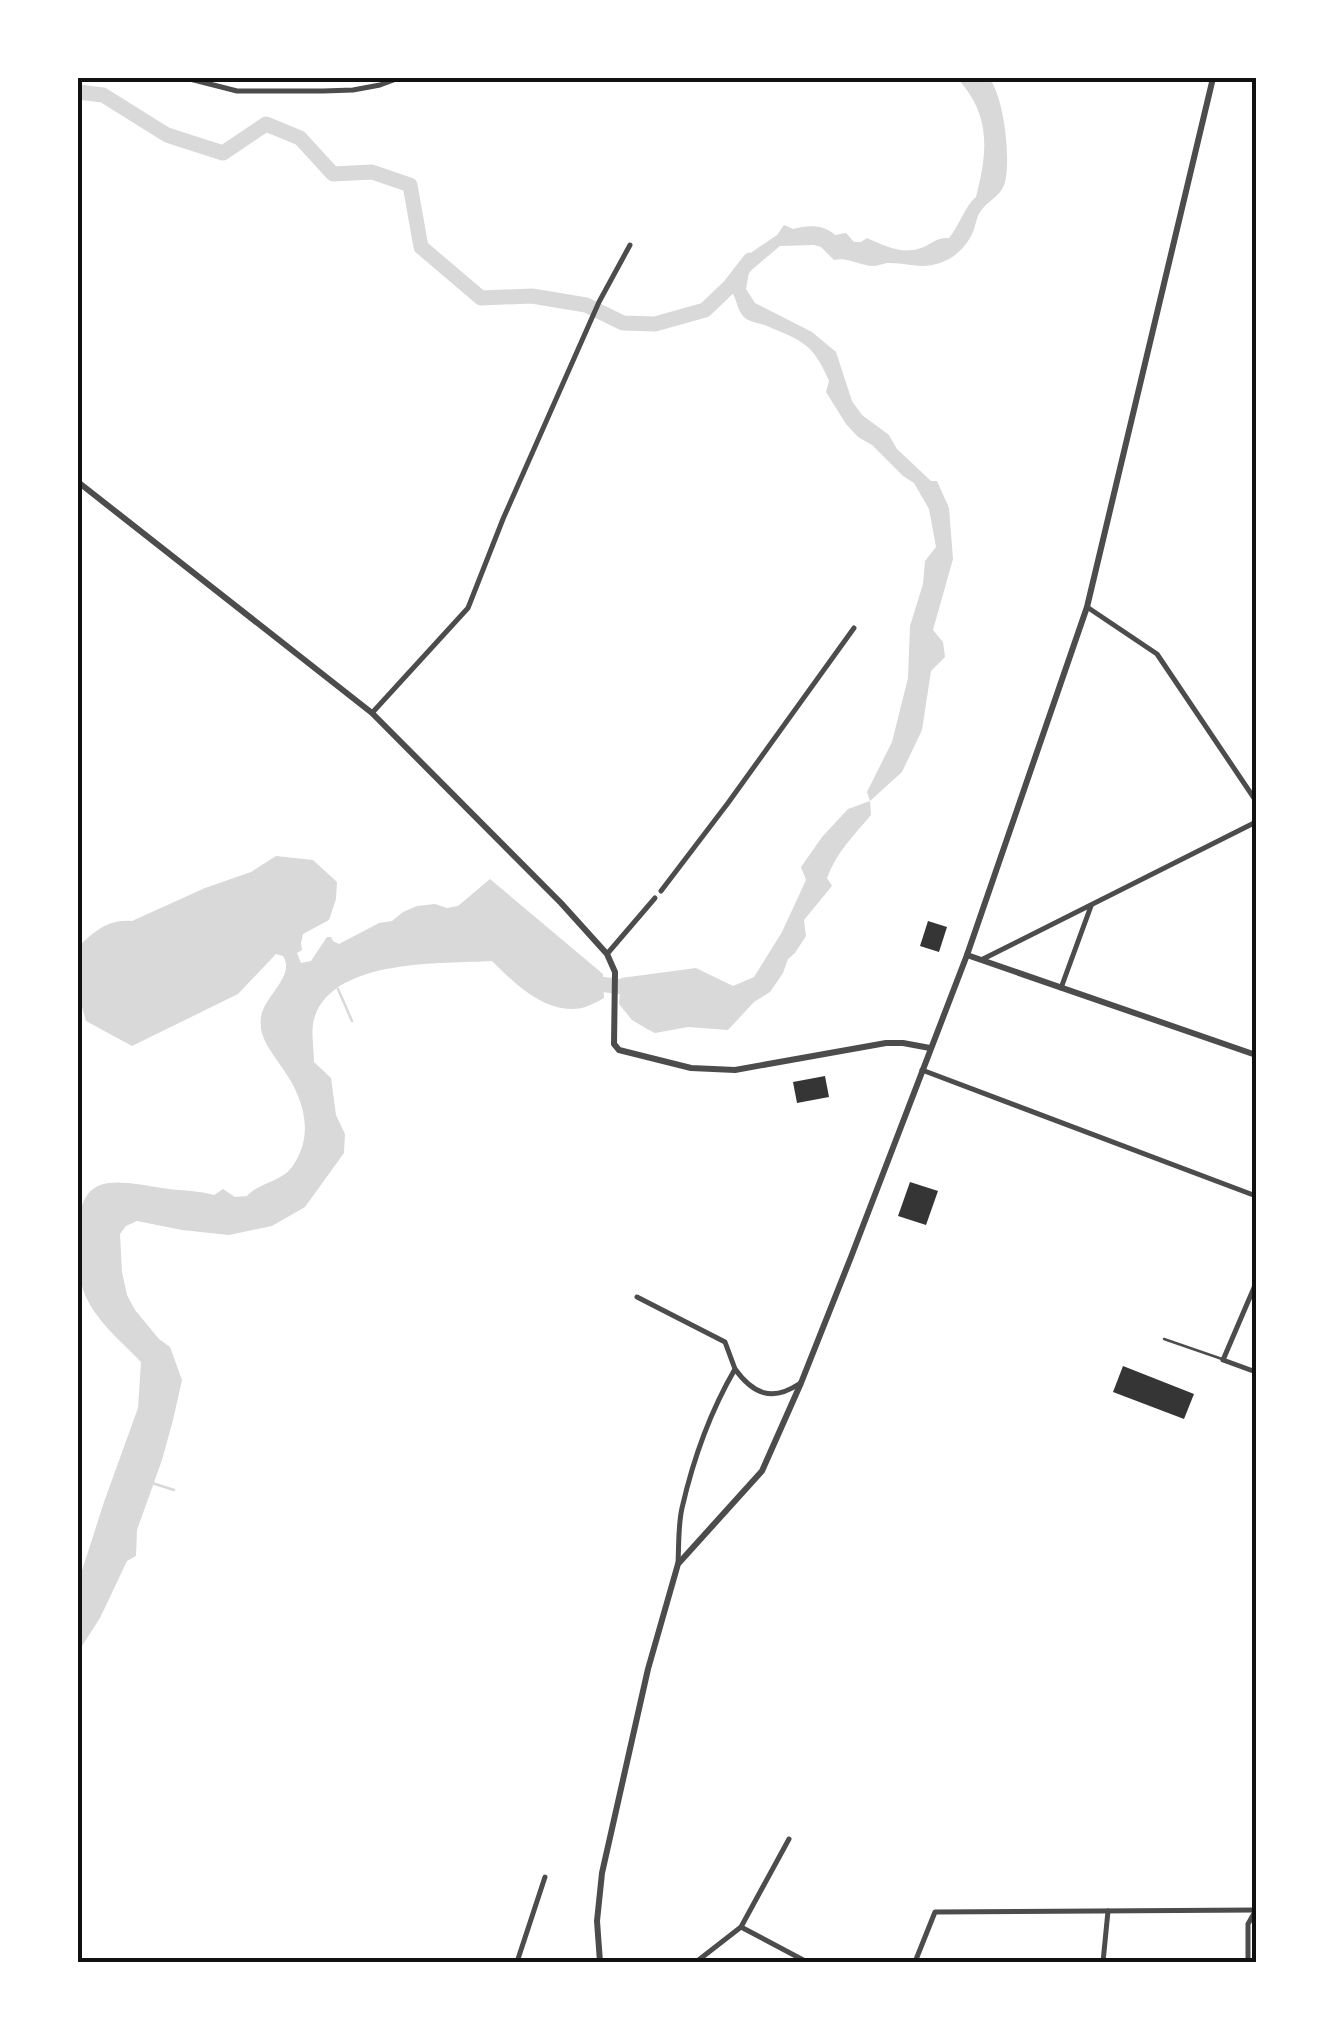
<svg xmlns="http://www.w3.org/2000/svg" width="1334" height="2040" viewBox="0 0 1334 2040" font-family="'Exo 2',sans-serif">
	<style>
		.water { fill: #d9d9d9 }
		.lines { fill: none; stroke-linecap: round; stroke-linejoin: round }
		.stream { stroke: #d9d9d9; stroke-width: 2.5 }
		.river { stroke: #d9d9d9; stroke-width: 15 }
		.building { fill: #353535 }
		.service { stroke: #4c4c4c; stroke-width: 2.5 }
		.minor { stroke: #4c4c4c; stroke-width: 5 }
		.tertiary { stroke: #4c4c4c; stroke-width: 6 }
		.neatline { fill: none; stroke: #111; stroke-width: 4 }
	</style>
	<rect width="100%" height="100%" fill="#fff"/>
	<g class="water">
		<path d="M957 78H989C1004 96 1011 159 1005 182 1001 197 988 200 981 211 976 217 976 225 973 232 967 246 955 258 940 263 919 270 907 262 887 263 882 264 877 266 872 266 858 265 848 257 834 260L821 247 814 245 780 246 749 272 746 289 755 303 812 332 836 352 852 401 862 415 889 435 897 449 931 481H937L949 508 953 559 933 630 943 642 945 657 931 671 922 730 902 772 870 801 871 815C854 835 836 853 827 878L832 886 804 920 806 936 795 953 788 959 783 973 770 992 754 1002 728 1030 688 1027 655 1033 647 1029 632 1020 619 1004 621 978 696 968 733 986 754 977 782 932 806 880 801 867 822 837 848 809 870 801 867 792 892 742 908 678 910 626 923 584 925 561 936 547 929 509 914 483 903 476 872 445 858 437 846 424 826 392 829 381C813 344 803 341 767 326 760 323 752 323 745 318 737 311 737 299 731 290L752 252 777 235 784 225 793 229C807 225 824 224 835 235L846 233 854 242H861L867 238C883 245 900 254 918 249 930 246 935 237 949 238 959 226 965 206 976 197 988 150 991 115 957 78Z"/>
		<path d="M276 856 313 860 337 882 336 899 329 920 303 934 301 943 302 950 297 953 301 963 311 961 327 937H331L333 941 339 944 379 923 392 921 403 912 417 906 435 904 447 908 458 906 490 879 603 974 604 998C597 1002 589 1006 582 1008 547 1015 515 984 492 961 442 964 336 958 315 1016 310 1029 314 1048 314 1062L331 1078 336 1115 345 1134 344 1153 305 1207 272 1226 229 1235 182 1230 137 1221 126 1226 120 1234 122 1272 127 1295 135 1310 159 1339 170 1347 182 1380 173 1420 162 1460 137 1530 136 1556 127 1561 100 1618 78 1652V1583L104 1502 138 1408 141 1362C122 1342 98 1323 86 1297 78 1281 78 1255 78 1237 78 1171 112 1180 162 1188 180 1191 198 1190 214 1195L223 1189 235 1197 247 1196C258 1183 281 1182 292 1167 316 1134 303 1096 281 1066 271 1051 258 1037 261 1017 264 996 296 976 283 956L276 954 238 994 132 1046 86 1021 78 993V947C95 931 108 919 132 921L205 888 251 872Z"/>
	</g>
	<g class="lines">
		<g class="stream">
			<path d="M338 989 352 1021"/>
			<path d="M152 1483 174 1490"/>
		</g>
		<g class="river">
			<path d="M78 92 103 95 167 135 223 153 266 124 300 138 333 174 372 172 410 185 421 247 481 298 532 296 586 305 623 323 655 324 705 310 729 287 750 260"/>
			<path d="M583 982 640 989"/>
		</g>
	</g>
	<g class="building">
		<path d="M928 921 947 927 939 952 920 946Z"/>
		<path d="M825 1076 829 1097 797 1103 793 1082Z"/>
		<path d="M910 1182 938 1191 926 1225 898 1216Z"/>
		<path d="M1123 1366 1194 1394 1184 1419 1113 1392Z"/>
	</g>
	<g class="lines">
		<path class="service" d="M1164 1339 1222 1359"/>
		<g class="minor">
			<path d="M186 78 237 91H323L353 90 380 85 399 78"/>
			<path d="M1087 607 1157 654 1256 801"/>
			<path d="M372 713 468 608 503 519 599 302 630 245"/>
			<path d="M661 891 728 803 854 628"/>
			<path d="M607 954 655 898"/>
			<path d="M983 959 1256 822"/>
			<path d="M1061 988 1091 906"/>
			<path d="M922 1070 1256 1196"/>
			<path d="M1256 1283 1223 1360 1256 1372"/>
			<path d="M637 1297 725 1342 735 1369C710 1412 693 1460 682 1508 678 1526 679 1545 678 1563"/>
			<path d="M735 1369C753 1394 772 1402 799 1384"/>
			<path d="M741 1927 807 1962"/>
			<path d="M517 1962 545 1877"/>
			<path d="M696 1962 741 1927 789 1839"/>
			<path d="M915 1962 935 1912 1256 1910"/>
			<path d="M1103 1962 1108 1911"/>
			<path d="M1248 1962V1924L1256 1910"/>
		</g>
		<g class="tertiary">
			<path d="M78 482 372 713 561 903 607 954 615 972 614 1044 619 1050 691 1068 735 1070 886 1043H903L930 1048"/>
			<path d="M967 955 1256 1055"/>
			<path d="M600 1962 597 1921 602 1873 648 1669 678 1564 762 1471 801 1383 851 1257 967 955 1087 607 1213 78"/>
		</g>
	</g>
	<rect width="1334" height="2040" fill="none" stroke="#ffffff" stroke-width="160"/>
	<rect x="80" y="80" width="1174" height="1880" class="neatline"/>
</svg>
